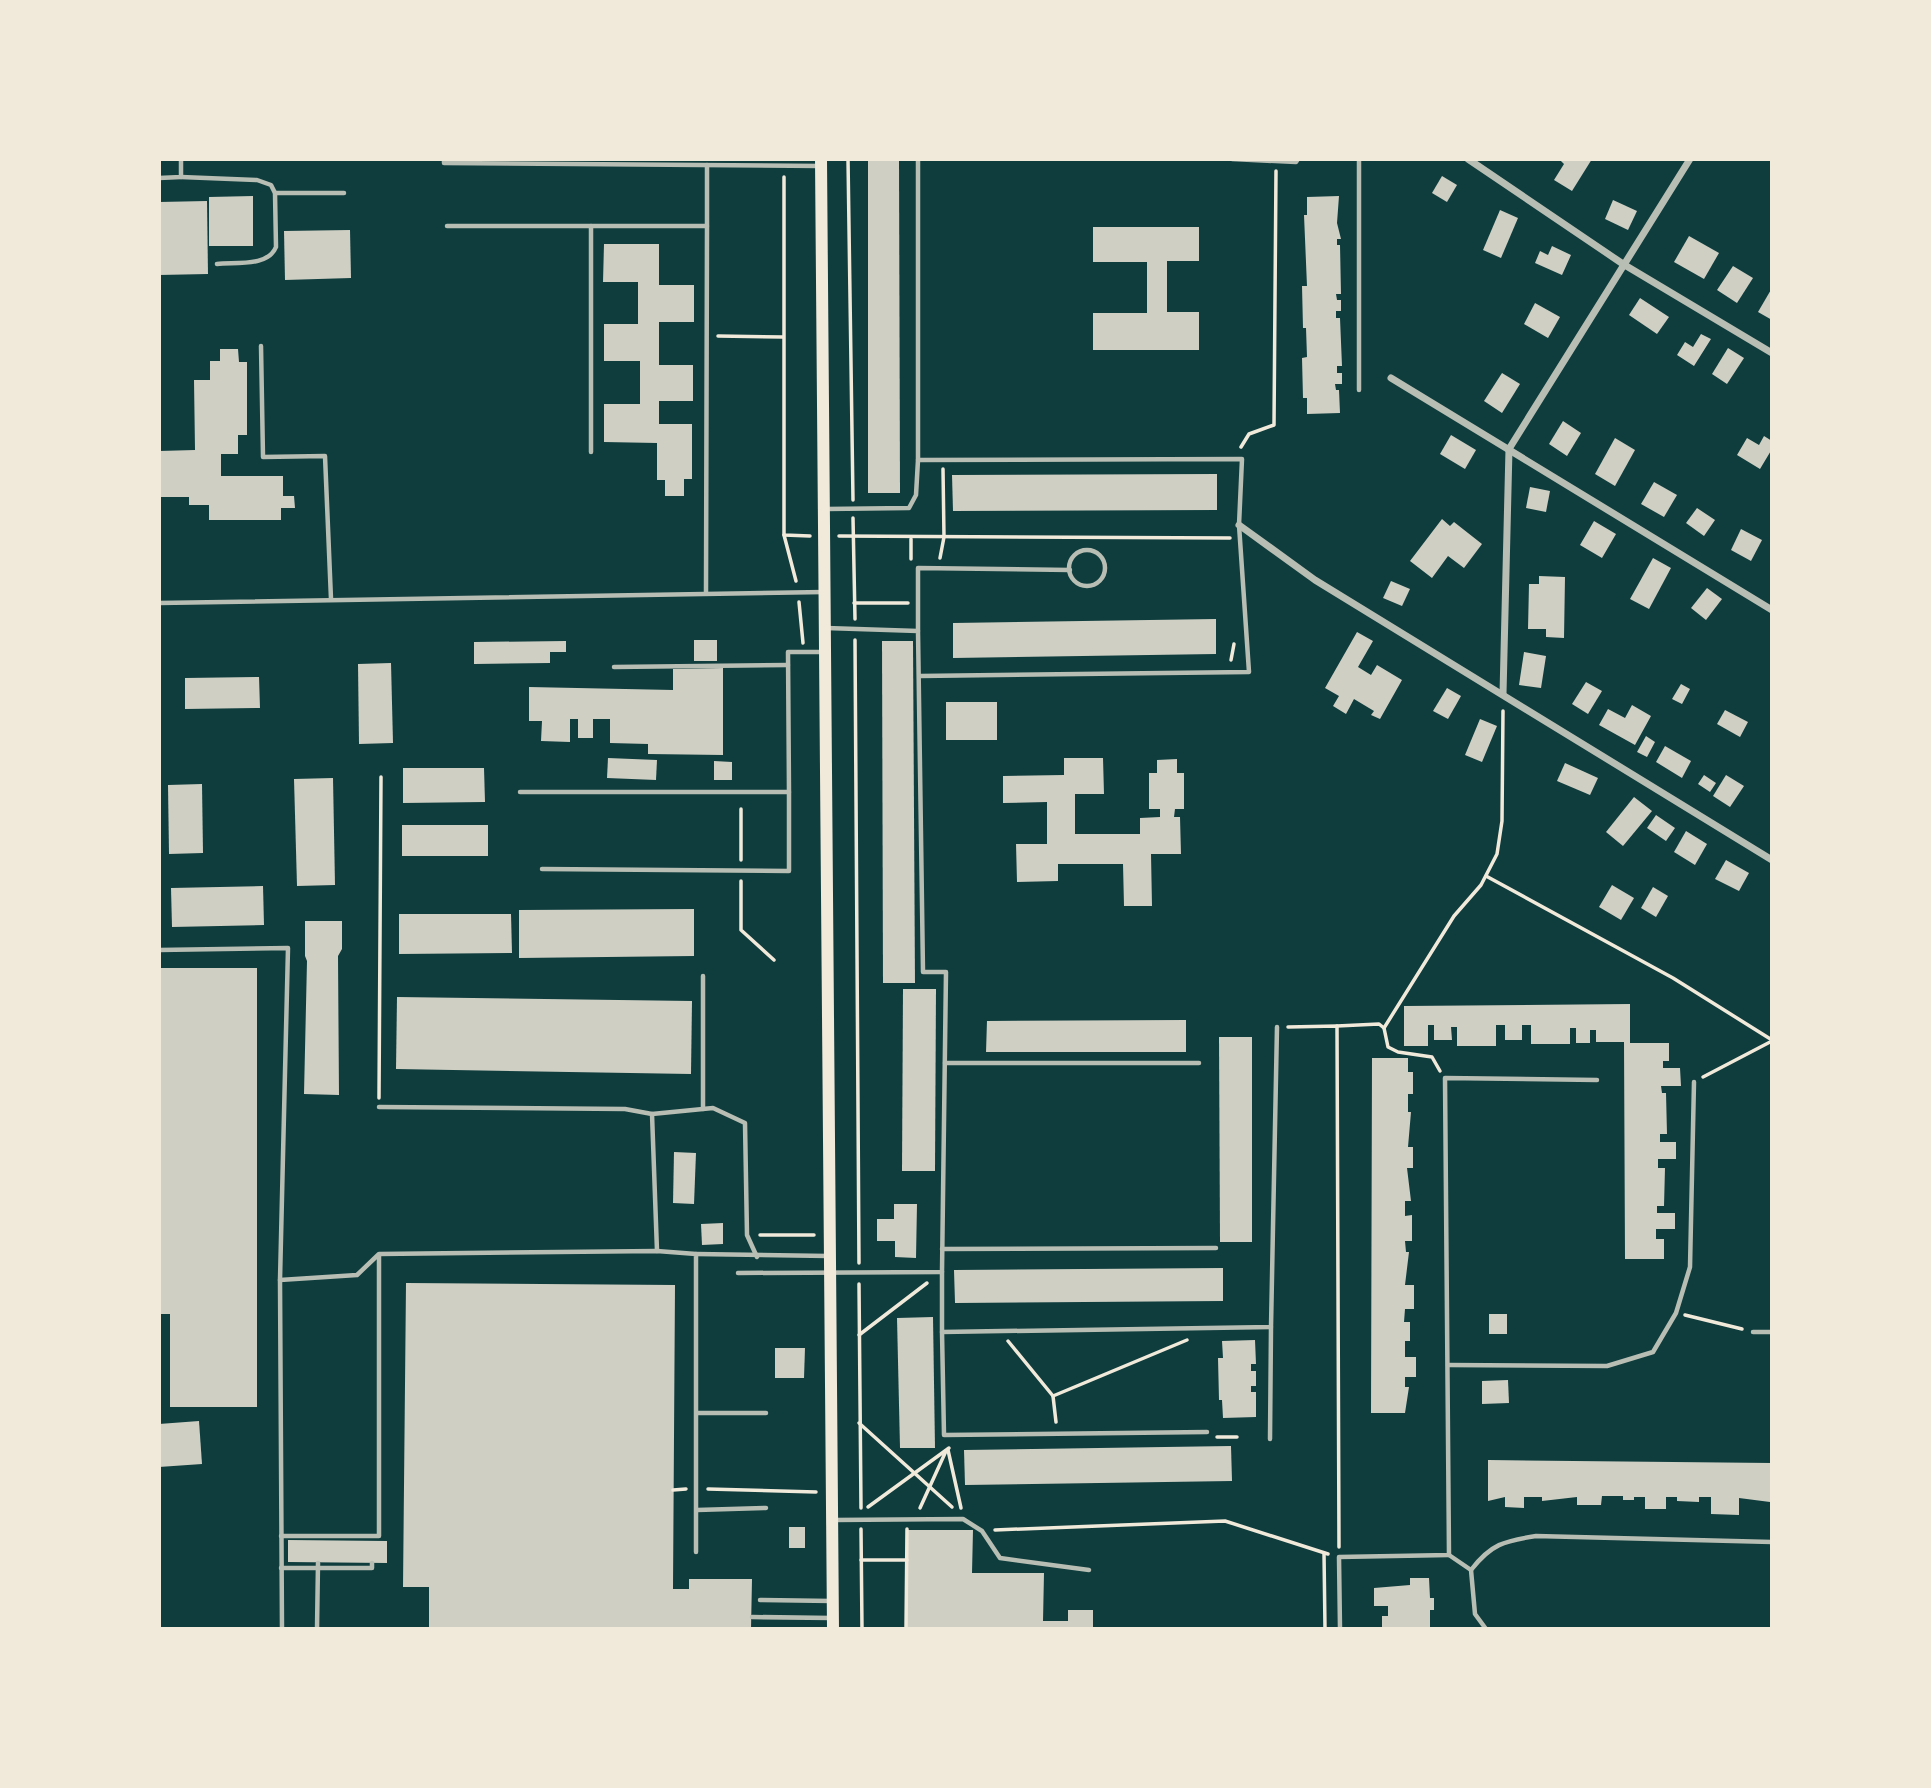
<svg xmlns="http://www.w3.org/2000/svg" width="1931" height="1788" viewBox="0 0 1931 1788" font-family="'IBM Plex Sans',sans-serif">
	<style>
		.building { fill: #cfcfc3 }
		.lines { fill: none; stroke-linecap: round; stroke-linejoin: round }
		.path { stroke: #f1e9da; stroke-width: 3.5 }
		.service { stroke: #b8beb3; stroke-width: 4.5 }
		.minor { stroke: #b8beb3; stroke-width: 7 }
		.secondary { stroke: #f1e9da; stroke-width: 12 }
	</style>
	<rect width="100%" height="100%" fill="#0f3d3e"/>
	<g class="building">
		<path d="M868 159H899L900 493H868Z"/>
		<path d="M1559 159H1592L1572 191 1554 180 1564 164Z"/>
		<path d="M1442 176 1457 185 1447 202 1432 193Z"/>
		<path d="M253 196V246H209V197Z"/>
		<path d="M1339 196 1337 223 1341 239H1337V245H1340L1341 294H1336L1337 300H1341V311H1336V318H1340L1342 366H1337V373H1342V384H1335L1336 390H1339L1340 413 1307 414V398H1303L1302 358 1307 357 1306 328H1303L1302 286H1307L1304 215H1307V197Z"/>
		<path d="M1613 200 1637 211 1628 230 1605 219Z"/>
		<path d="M207 201 208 274 159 275V202Z"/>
		<path d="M1500 210 1518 218 1501 258 1483 250Z"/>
		<path d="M1093 227H1199V261H1167V312H1199V350H1093V313H1147V262H1093Z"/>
		<path d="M350 230 351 278 285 280 284 231Z"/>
		<path d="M1689 236 1719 253 1704 279 1674 262Z"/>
		<path d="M604 244H659V285H694V322H659V365H693V401H659V424H692V479H684V496H665V480H657V443L604 442V404H640V361H604V324H638V282H603Z"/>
		<path d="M1552 246 1571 255 1562 275 1535 263 1540 251 1548 255Z"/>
		<path d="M1733 266 1753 278 1737 303 1717 290Z"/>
		<path d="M1772 288V320L1758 312Z"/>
		<path d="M1640 298 1669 317 1657 334 1629 315Z"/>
		<path d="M1535 303 1560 317 1548 338 1524 324Z"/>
		<path d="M1701 334 1711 339 1694 366 1677 355 1685 342 1693 347Z"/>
		<path d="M1728 348 1744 358 1727 384 1712 374Z"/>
		<path d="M220 349H238L239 362H247V435H238V454H221V476H283V496H294L295 508H281V520H209V505H189V497H159V451L195 450 194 380H210V361H220Z"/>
		<path d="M1502 373 1520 384 1502 413 1484 401Z"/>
		<path d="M1563 421 1581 433 1567 456 1549 444Z"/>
		<path d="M1451 435 1476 450 1465 469 1440 454Z"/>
		<path d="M1764 436 1772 441V449L1760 469 1737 455 1747 438 1759 445Z"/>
		<path d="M1615 438 1635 450 1615 486 1595 474Z"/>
		<path d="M1217 474V510L953 511 952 475Z"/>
		<path d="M1654 482 1677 495 1664 517 1641 504Z"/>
		<path d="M1530 487 1550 491 1546 512 1526 508Z"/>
		<path d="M1697 508 1715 520 1704 536 1686 523Z"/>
		<path d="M1442 519 1450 526 1454 522 1482 544 1464 568 1448 556 1432 578 1410 561Z"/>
		<path d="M1594 521 1616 534 1602 558 1580 545Z"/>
		<path d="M1741 529 1762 540 1751 561 1731 550Z"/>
		<path d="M1653 558 1671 568 1649 609 1630 599Z"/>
		<path d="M1539 576 1565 577 1564 638 1546 637V629H1528L1529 584H1539Z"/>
		<path d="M1391 581 1410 589 1402 606 1383 598Z"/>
		<path d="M1707 588 1722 599 1706 620 1691 608Z"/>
		<path d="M1216 619V654L953 658V623Z"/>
		<path d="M1357 632 1373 641 1358 667 1371 675 1377 665 1402 680 1380 719 1371 715 1374 711 1354 699 1346 714 1333 706 1339 696 1325 688Z"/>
		<rect x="694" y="640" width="23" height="21"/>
		<path d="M566 641V652H550V663L474 664V642Z"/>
		<path d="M882 641H913L915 983H883Z"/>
		<path d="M1524 652 1546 656 1541 688 1519 685Z"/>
		<path d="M391 663 393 743 359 744 358 664Z"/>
		<path d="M723 668V755L648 754V744L610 743V719H593V738H578V719H570V742L541 741 542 721H529V687L673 690V669Z"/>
		<path d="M259 677 260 708 185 709V678Z"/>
		<path d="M1586 682 1602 691 1588 714 1572 704Z"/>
		<path d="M1681 684 1690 689 1682 704 1672 699Z"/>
		<path d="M1447 688 1461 696 1448 719 1433 711Z"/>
		<rect x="946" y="702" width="51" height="38"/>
		<path d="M1632 705 1651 716 1635 745 1599 725 1608 709 1625 718Z"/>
		<path d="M1725 710 1748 722 1740 737 1717 724Z"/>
		<path d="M1480 719 1497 726 1482 762 1465 755Z"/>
		<path d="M1646 736 1655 742 1647 757 1637 752Z"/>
		<path d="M1665 746 1691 761 1682 778 1656 762Z"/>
		<path d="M608 758 657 760 656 780 607 778Z"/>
		<path d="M1064 758H1103L1104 794H1075V834H1140V818L1160 817V809H1149V773H1157V760L1177 759V773H1184V809H1175L1174 817H1180L1181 854H1151L1152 906H1124L1123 864H1058V881L1017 882 1016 844H1047V802L1003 803V776L1064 775Z"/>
		<path d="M714 761 732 762V780H714Z"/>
		<path d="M1565 763 1598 778 1590 795 1557 781Z"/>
		<path d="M403 768H484L485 802 403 803Z"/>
		<path d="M1704 775 1716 783 1710 792 1698 784Z"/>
		<path d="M1726 775 1744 786 1730 807 1713 796Z"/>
		<path d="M333 778 335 885 297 886 294 779Z"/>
		<path d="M202 784 203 853 169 854 168 785Z"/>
		<path d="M1634 797 1652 811 1623 846 1606 832Z"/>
		<path d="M1656 815 1675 828 1666 841 1647 828Z"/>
		<rect x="402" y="825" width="86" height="31"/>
		<path d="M1686 831 1707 844 1695 865 1674 852Z"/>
		<path d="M1726 860 1749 873 1739 891 1715 879Z"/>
		<path d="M1612 885 1634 898 1621 920 1599 907Z"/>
		<path d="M263 886 264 925 172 927 171 888Z"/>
		<path d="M1653 887 1668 896 1656 917 1641 908Z"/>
		<path d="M694 909V956L519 958V910Z"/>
		<path d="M399 914H511L512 953 399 954Z"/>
		<path d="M305 921H342V949L338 956 339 1095 304 1094 307 961 305 956Z"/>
		<path d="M159 968H257V1407H170V1314H159Z"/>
		<path d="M903 989H936L935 1171H902Z"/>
		<path d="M397 997 692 1001 691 1074 396 1069Z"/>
		<path d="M1630 1004V1043H1669V1061H1663V1068H1680L1681 1086H1661L1662 1093H1666L1667 1134H1660V1142H1676V1159H1658V1168H1665L1664 1206H1657V1213H1675V1229H1656V1239H1664V1259H1625L1624 1042H1596V1030H1590V1043H1576V1028H1570V1044H1531V1025H1522V1040H1505V1025H1496V1046H1457V1027H1451L1452 1040H1434V1025H1428V1046H1404V1006Z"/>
		<path d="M1186 1020V1052H986L987 1021Z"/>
		<path d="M1219 1037H1252V1242H1220Z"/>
		<path d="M1372 1058H1408V1072H1413V1094H1408V1112H1411L1408 1147H1413V1168H1407L1411 1201H1405V1216L1412 1215V1241H1405L1406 1252H1409L1405 1285H1414V1309H1405L1404 1322H1410V1341H1405V1357H1416V1377H1405V1387H1409L1405 1413H1371Z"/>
		<path d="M674 1152 696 1153 694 1204 673 1203Z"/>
		<path d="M894 1204H917L916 1258 895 1257V1241H877V1219H894Z"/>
		<path d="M723 1223V1244L702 1245 701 1224Z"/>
		<path d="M1223 1268V1301L955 1303 954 1270Z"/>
		<path d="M406 1283 675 1285 673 1589H689V1579H752L751 1629H429V1587H403Z"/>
		<rect x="1489" y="1314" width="18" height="20"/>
		<path d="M933 1317 935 1448H900L897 1318Z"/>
		<path d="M1255 1340 1256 1364H1251V1371H1256V1386H1251V1392H1256V1417L1223 1418 1222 1400H1219L1218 1358H1223L1222 1341Z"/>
		<path d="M775 1348H805L804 1378H775Z"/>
		<path d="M1508 1380 1509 1403 1482 1404V1381Z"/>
		<path d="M199 1421 202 1464 159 1467V1424Z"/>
		<path d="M1231 1446 1232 1481 965 1485 964 1450Z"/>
		<path d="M1488 1460 1772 1463V1498L1770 1502 1739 1498V1515L1711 1514V1497H1699V1502L1677 1501V1497H1666V1509H1645V1497H1634V1500H1623V1496H1602L1601 1505H1577V1497L1542 1501V1497H1524V1508L1505 1507V1497L1488 1501Z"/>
		<rect x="789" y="1527" width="16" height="21"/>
		<path d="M907 1530H973L972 1573H1044L1043 1621H1068V1610H1093V1629H906Z"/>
		<path d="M288 1540 387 1541V1563L288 1562Z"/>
		<path d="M1410 1578H1429L1430 1598H1434V1610H1430V1629H1382V1616H1388V1606H1374V1588L1410 1585Z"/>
	</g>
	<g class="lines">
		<g class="path">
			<path d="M848 159 853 500"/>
			<path d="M784 177V535L810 536"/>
			<path d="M718 336 783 337"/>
			<path d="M1241 447 1249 434 1274 425 1276 171"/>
			<path d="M853 518 855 619"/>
			<path d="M784 535 796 581"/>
			<path d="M839 536 1230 538"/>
			<path d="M940 558 944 537 943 469"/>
			<path d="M911 559V539"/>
			<path d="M799 602 803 643"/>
			<path d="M854 603H908"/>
			<path d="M855 640 859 1263"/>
			<path d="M1231 660 1234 644"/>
			<path d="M741 860V809"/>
			<path d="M1486 876 1673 978 1772 1040"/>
			<path d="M741 881V930L774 960"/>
			<path d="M1337 1026 1379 1024 1384 1028 1388 1047 1398 1052 1432 1057 1440 1071"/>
			<path d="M1288 1027 1337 1026 1339 1547"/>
			<path d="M1384 1028 1454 916 1481 885 1497 854 1502 821 1503 711"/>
			<path d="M1703 1077 1772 1041"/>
			<path d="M379 1098 381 777"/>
			<path d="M760 1235H814"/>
			<path d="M859 1284 861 1508"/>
			<path d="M1685 1315 1742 1329"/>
			<path d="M859 1335 927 1283"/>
			<path d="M1008 1341 1053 1396 1056 1422"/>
			<path d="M1053 1396 1187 1340"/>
			<path d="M859 1423 952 1507"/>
			<path d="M1217 1437H1237"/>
			<path d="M948 1450 961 1508"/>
			<path d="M708 1489 816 1492"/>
			<path d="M673 1490 686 1489"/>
			<path d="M868 1507 949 1448"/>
			<path d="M920 1508 946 1451"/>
			<path d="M861 1529 862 1629"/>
			<path d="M995 1530 1225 1521 1328 1554"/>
			<path d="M1324 1553 1325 1629"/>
			<path d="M861 1560H907"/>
			<path d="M906 1629 907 1529"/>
		</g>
		<g class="service">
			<path d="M444 159V163L820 166"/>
			<path d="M918 159V460L1242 459 1239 525 1249 672 920 676"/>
			<path d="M1232 159 1296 162 1298 159"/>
			<path d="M181 177 257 180 271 185 275 193 276 247C268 267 236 262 217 264"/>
			<path d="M159 178 181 177V159"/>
			<path d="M275 193H344"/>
			<path d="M447 226H707L706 592"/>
			<path d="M707 226V165"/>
			<path d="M261 346 263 457 325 456 331 599"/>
			<path d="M1359 390V159"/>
			<path d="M591 452V226"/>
			<path d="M826 509 909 508 916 495 918 460"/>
			<circle cx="1087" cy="568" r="18"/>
			<path d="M159 603 824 592"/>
			<path d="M918 631V568L1070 570"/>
			<path d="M614 667 788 665"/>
			<path d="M520 792H789L788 652H825"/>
			<path d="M542 869 789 871V792"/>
			<path d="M159 950 288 948 280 1280 282 1629"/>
			<path d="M703 976V1109"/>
			<path d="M945 1063H1199"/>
			<path d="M379 1107 625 1109 652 1114 657 1251"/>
			<path d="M652 1114 713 1108 745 1123 747 1235 757 1257"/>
			<path d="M942 1249 1216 1248"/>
			<path d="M696 1254 828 1256"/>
			<path d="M942 1272V1332L1271 1327 1277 1027"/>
			<path d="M738 1273 942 1272 946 972H923L918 631 826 628"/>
			<path d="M280 1280 357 1275 379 1254 657 1251 696 1254V1552"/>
			<path d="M942 1332 944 1435 1207 1432"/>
			<path d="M1753 1332H1772"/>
			<path d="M1448 1365 1607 1366 1653 1352 1676 1313 1690 1267 1694 1082"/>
			<path d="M697 1413H766"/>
			<path d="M1270 1439 1271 1327"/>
			<path d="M697 1510 766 1508"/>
			<path d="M834 1520 963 1519 982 1531 1000 1558 1089 1570"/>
			<path d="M281 1536H379V1255"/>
			<path d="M1449 1555 1471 1570 1475 1614 1486 1629"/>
			<path d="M281 1568H372V1563"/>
			<path d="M1471 1570C1491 1544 1504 1541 1536 1536L1772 1542"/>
			<path d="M760 1600 832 1601"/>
			<path d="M752 1617 832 1618"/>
			<path d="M317 1629 318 1563"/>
			<path d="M1340 1629 1339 1557 1449 1555 1445 1078 1597 1080"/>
		</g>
		<g class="minor">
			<path d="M1468 159 1623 264 1772 353"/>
			<path d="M1391 378 1772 610"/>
			<path d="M1239 525 1315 580 1772 860"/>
			<path d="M1503 694 1509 449 1690 159"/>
		</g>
		<path class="secondary" d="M821 159 833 1629"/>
	</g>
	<rect width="1931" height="1788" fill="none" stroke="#f1e9da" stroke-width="322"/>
</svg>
